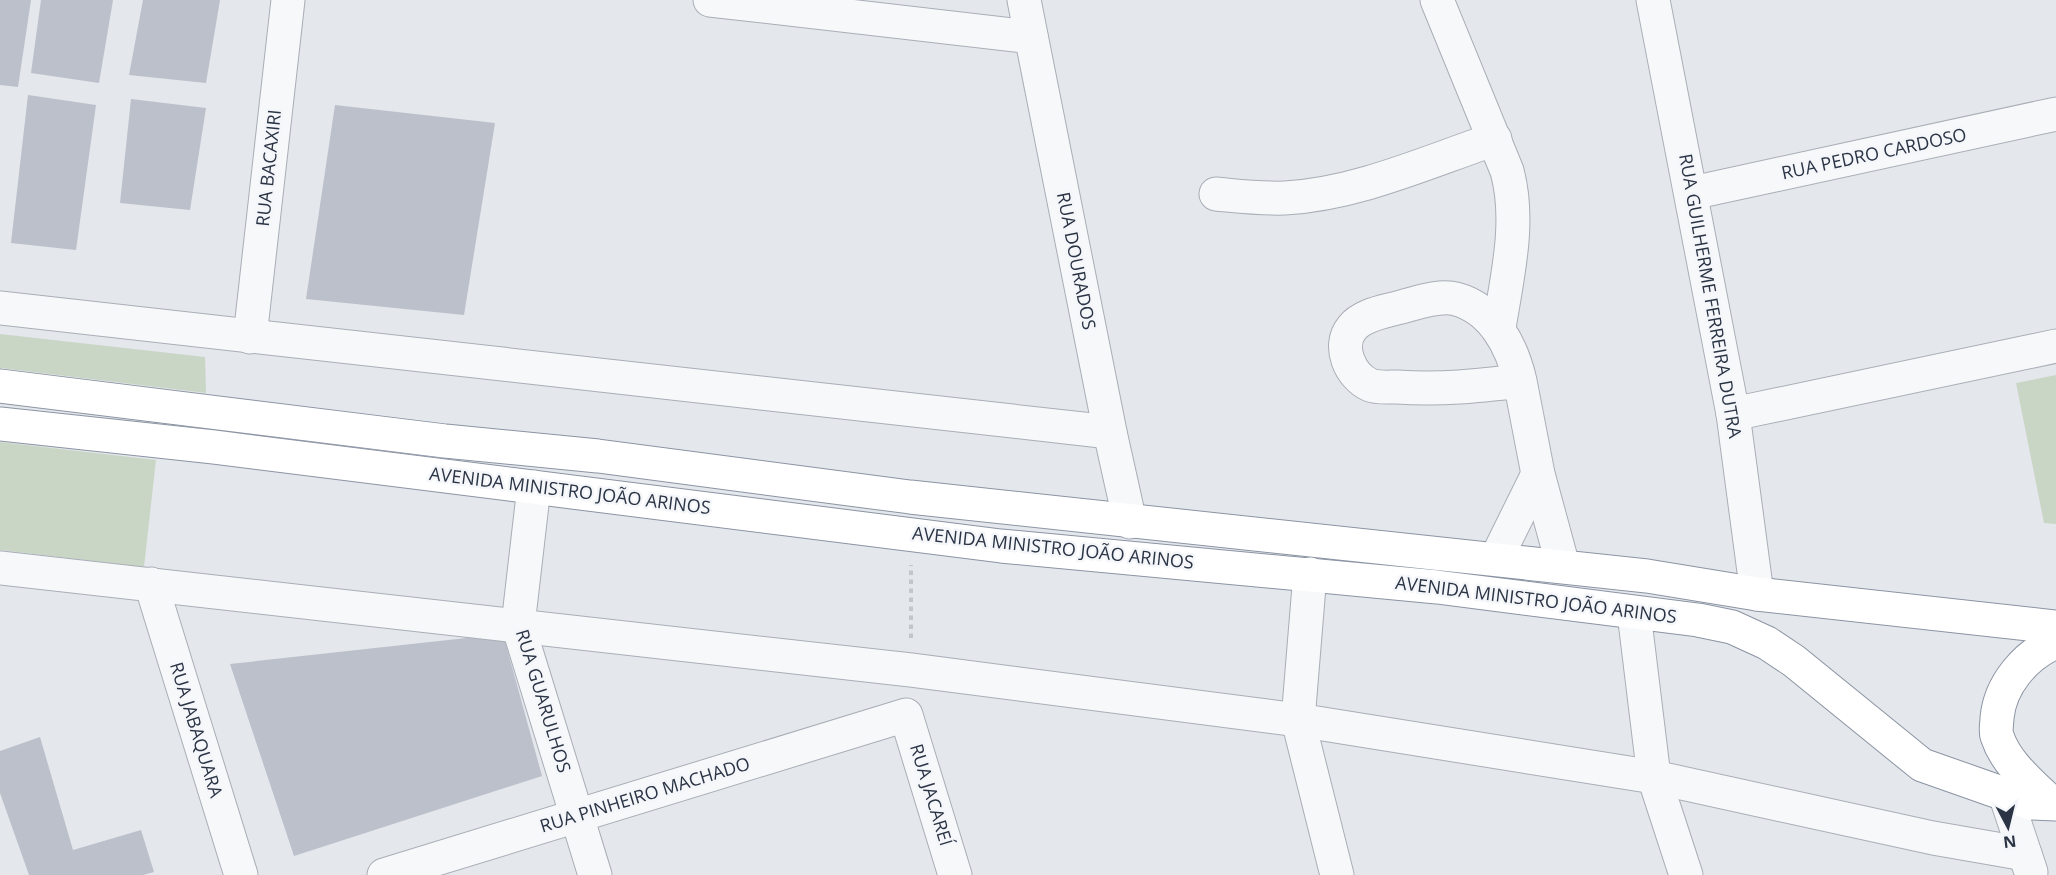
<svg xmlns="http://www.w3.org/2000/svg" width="2056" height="875" viewBox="0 0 2056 875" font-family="'Open Sans',sans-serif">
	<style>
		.green { fill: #c9d6c5 }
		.building { fill: #bbc0ca }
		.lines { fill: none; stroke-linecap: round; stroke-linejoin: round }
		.minor-casing { stroke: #a9aeb7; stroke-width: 35 }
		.highway-casing { stroke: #8b94a3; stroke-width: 35 }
		.path { stroke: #c2c5cb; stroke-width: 4; stroke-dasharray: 4.5 4.5; stroke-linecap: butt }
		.minor { stroke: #f7f8fa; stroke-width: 33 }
		.highway { stroke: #fff; stroke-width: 33 }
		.labels { text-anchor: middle; stroke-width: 5; stroke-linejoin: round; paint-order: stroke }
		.street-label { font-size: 18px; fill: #2b3445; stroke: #f4f6f9 }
	</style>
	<rect width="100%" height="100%" fill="#e4e7ec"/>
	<g class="green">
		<path d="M0 334 205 357 206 393 0 368Z"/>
		<path d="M2056 375V524L2044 523 2016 383Z"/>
		<path d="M0 442 156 460 144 567 0 550Z"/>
	</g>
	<g class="building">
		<path d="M0 0H31L18 87 0 85Z"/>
		<path d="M41 0H113L99 83 31 73Z"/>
		<path d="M143 0H220L206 83 129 75Z"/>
		<path d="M28 95 96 105 76 250 11 243Z"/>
		<path d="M131 99 206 108 190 210 120 203Z"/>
		<path d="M335 105 495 123 464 315 306 299Z"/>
		<path d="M503 634 542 776 294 856 230 664Z"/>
		<path d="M40 737 73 850 141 830 154 872 143 875H29L0 793V751Z"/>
	</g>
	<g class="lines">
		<g class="minor-casing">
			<g id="minor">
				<path d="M710 0 1031 37"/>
				<path d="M1024 0 1110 432 1130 522"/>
				<path d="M1437 0 1507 171C1521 222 1507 277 1499 328"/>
				<path d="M1653 0 1733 414 1757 594"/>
				<path d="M1692 193 2056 114"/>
				<path d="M1216 194C1238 196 1262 199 1285 198 1357 194 1427 162 1495 139"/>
				<path d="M0 308 1110 432"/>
				<path d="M250 337 288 0"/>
				<path d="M1520 381C1477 386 1441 390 1397 387 1389 387 1377 388 1370 385 1350 376 1337 346 1352 328 1362 315 1383 312 1397 308 1414 304 1439 294 1456 299 1493 309 1512 346 1520 381L1538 474 1563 566"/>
				<path d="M1733 414 2056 346"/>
				<path d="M534 487 518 625 595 875"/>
				<path d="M1496 559 1538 474"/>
				<path d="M0 568 911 670 1298 720 1654 777 1933 838 2025 854"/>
				<path d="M1310 574 1298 720 1337 875"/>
				<path d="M151 584 241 875"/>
				<path d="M1634 613 1654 777 1686 875"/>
				<path d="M2005 794 2031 872"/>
				<path d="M384 875 906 715 955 875"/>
			</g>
		</g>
		<g class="highway-casing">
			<g id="highway">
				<path d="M0 386 445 441 598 456 910 497 1647 576 1757 594 2056 627"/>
				<path d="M0 424 214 447 1001 546 1437 587 1698 620 1732 627 1767 643 1794 661 1922 765 2030 803 2056 804"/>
				<path d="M2051 803C2031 783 2006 764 1997 736 1995 731 1997 724 1997 718 2000 685 2025 655 2056 642"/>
			</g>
		</g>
		<path class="path" d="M911 638V565"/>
		<use href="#minor" class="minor"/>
		<use href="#highway" class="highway"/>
	</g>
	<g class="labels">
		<g class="street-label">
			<text transform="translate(1874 154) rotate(-12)" y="6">RUA PEDRO CARDOSO</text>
			<text transform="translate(269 168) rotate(-84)" y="6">RUA BACAXIRI</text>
			<text transform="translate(1076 261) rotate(79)" y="6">RUA DOURADOS</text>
			<text transform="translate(1710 296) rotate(80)" y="6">RUA GUILHERME FERREIRA DUTRA</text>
			<text transform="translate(570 491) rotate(7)" y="6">AVENIDA MINISTRO JOÃO ARINOS</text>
			<text transform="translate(1053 548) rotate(6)" y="6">AVENIDA MINISTRO JOÃO ARINOS</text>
			<text transform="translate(1536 600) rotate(7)" y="6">AVENIDA MINISTRO JOÃO ARINOS</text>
			<text transform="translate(543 701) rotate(73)" y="6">RUA GUARULHOS</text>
			<text transform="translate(196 730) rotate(73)" y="6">RUA JABAQUARA</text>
			<text transform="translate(645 795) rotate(-17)" y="6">RUA PINHEIRO MACHADO</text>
			<text transform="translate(931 795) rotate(73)" y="6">RUA JACAREÍ</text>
		</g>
	</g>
	<g transform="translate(2008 827) rotate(173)" stroke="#f4f6f9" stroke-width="4.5" paint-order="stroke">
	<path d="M0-4.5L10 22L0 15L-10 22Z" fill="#2b3445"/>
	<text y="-9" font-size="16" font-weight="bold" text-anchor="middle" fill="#2b3445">N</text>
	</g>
</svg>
